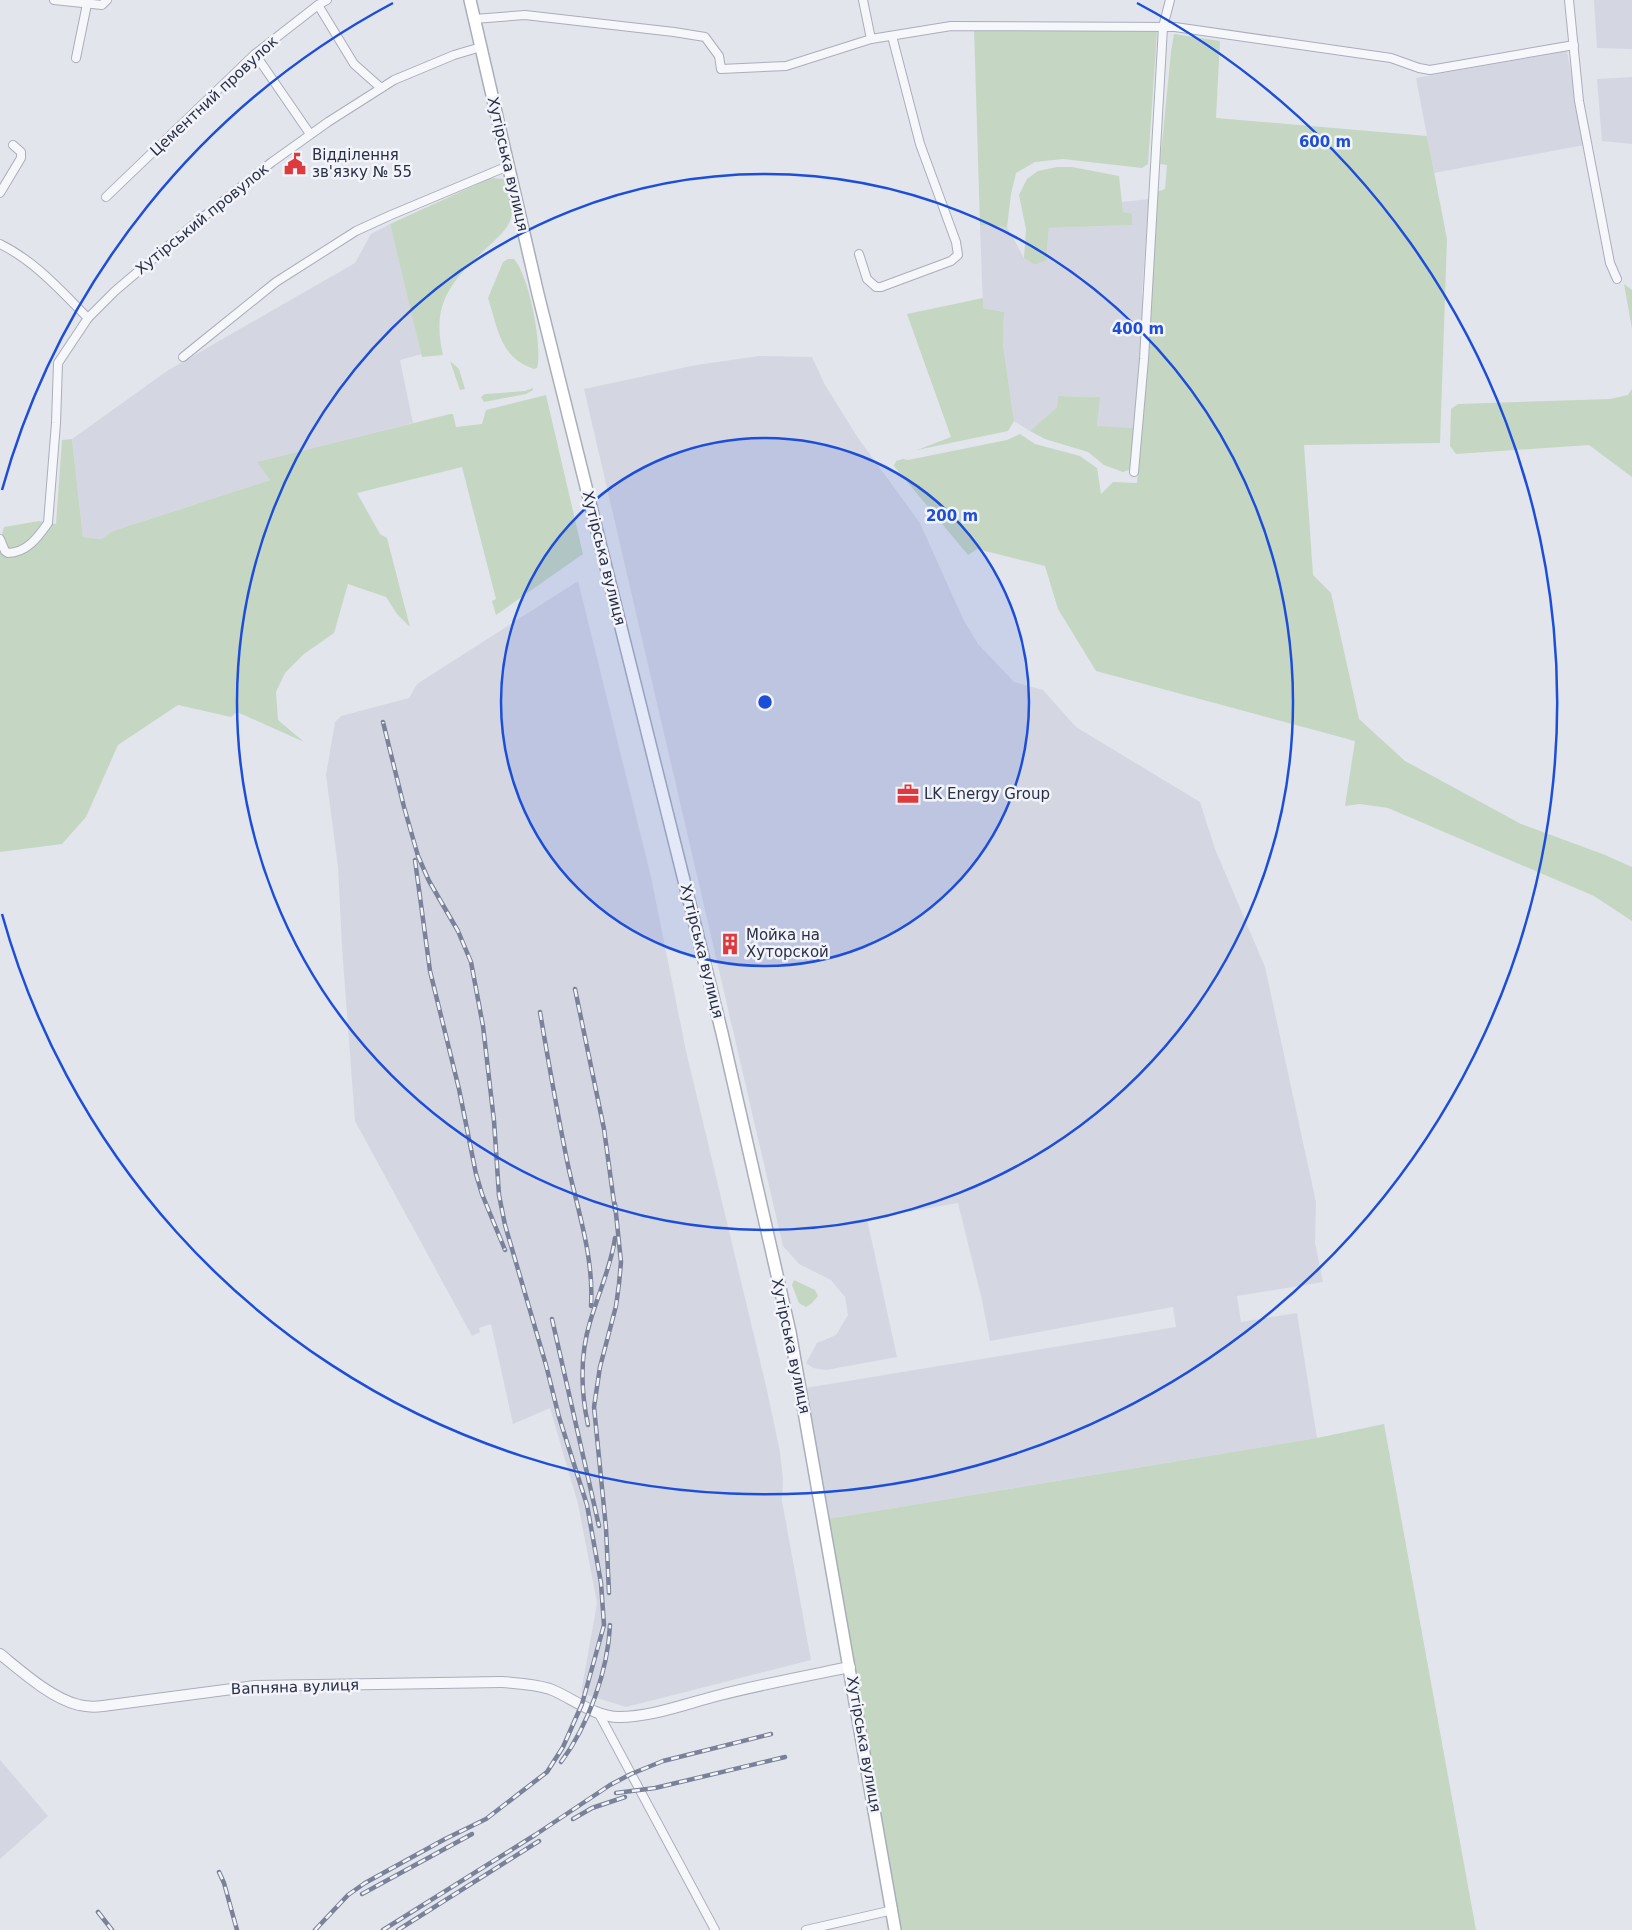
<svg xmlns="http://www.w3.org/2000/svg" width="1632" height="1930" viewBox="0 0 1632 1930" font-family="'DejaVu Sans',sans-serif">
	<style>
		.built { fill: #d4d7e2 }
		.green { fill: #c5d7c3 }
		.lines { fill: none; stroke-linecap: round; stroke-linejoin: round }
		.minor-casing { stroke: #aaaeba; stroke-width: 10 }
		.tertiary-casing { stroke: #aaaeba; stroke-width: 12 }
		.secondary-casing { stroke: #aaaeba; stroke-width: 14 }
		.minor { stroke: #f6f7fa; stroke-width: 8 }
		.tertiary { stroke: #f6f7fa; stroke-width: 10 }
		.secondary { stroke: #fff; stroke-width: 11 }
		.rail-casing { stroke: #7a8198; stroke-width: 4.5 }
		.rail { stroke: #f3f4f9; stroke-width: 2.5; stroke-dasharray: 8; stroke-linecap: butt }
		.ring { fill: none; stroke: #1d4ed8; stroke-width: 2.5 }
		.labels { text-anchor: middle; stroke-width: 5; stroke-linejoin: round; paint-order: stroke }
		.street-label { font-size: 15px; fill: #282f47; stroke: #f3f4f9 }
		.poi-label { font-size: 15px; fill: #282f47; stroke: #f3f4f9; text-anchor: start }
		.centre { fill: #1d4ed8; stroke: #f3f4f9; stroke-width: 2.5 }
		.ring-label { font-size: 15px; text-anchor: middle; font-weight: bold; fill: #1d4ed8; stroke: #f3f4f9; stroke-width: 5; stroke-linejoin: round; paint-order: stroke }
	</style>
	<rect width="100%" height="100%" fill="#e2e5ec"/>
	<g class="built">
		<path d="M1594 0H1632V49L1597 48Z"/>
		<path d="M1567 51 1584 145 1434 173 1416 78Z"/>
		<path d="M1632 77V144L1602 141 1597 79Z"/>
		<path d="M1149 199 1142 293 1145 302 1134 428 1097 427 1099 397 1058 396 1057 407 1030 431 1014 421 1003 344 1004 312 983 308 980 225 1007 227 1024 258 1035 265 1046 259 1049 228 1132 225 1123 212 1122 202Z"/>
		<path d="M390 224 422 354 400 360 413 423 258 462 270 480 113 531 101 539 83 537 72 439 167 371 355 263 371 234Z"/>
		<path d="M759 356 812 357 825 385 858 438 920 523 963 619 978 644 1014 682 1043 690 1076 727 1200 802 1215 849 1265 967 1316 1202 1315 1243 1323 1282 1237 1296 1241 1322 1297 1313 1317 1438 827 1519 805 1388 1176 1327 1173 1307 990 1341 982 1300 958 1203 867 1219 897 1357 826 1370 813 1368 806 1363 817 1343 836 1335 848 1315 845 1297 831 1280 799 1264 783 1246 584 389 696 365Z"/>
		<path d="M578 581 651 877 686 1051 767 1390 780 1452 783 1479 782 1501 811 1660 626 1707 581 1693 597 1603 578 1504 550 1408 513 1424 491 1324 479 1328 480 1332 472 1336 355 1121 342 947 338 867 326 775 335 722 341 716 409 698 417 684Z"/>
		<path d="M0 1760 48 1816 0 1859Z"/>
	</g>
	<g class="green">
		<path d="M974 28 1157 32 1148 164 1142 168 1063 159 1035 162 1016 173 1011 194 1007 227 980 225Z"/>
		<path d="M1174 34 1220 41 1216 118 1427 136 1447 239 1440 443 1304 445 1313 575 1331 593 1359 719 1405 761 1521 824 1605 855 1632 867V921L1594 896 1388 808 1360 804 1345 806 1355 741 1096 671 1058 609 1045 566 977 549 968 555 894 466 896 461 903 459 908 460 1007 440 1020 434 1035 444 1080 456 1097 468 1101 494 1113 482 1137 483 1157 192 1165 189 1167 165 1160 164 1171 52Z"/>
		<path d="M1057 167H1072L1119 176 1123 212 1132 214V225L1049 228 1046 260 1035 265 1024 258 1026 229 1019 195 1027 179 1038 171Z"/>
		<path d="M491 178 504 179C507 189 513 203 512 213 510 227 501 234 491 244 454 279 430 300 443 355L422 357 390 224Z"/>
		<path d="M508 259H514C529 275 543 347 537 368L534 369C500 358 498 329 488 298L503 262Z"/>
		<path d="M1624 284 1632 290V329Z"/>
		<path d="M983 298V308L1004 312 1003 344 1014 421 1008 431 917 450 951 437 907 314Z"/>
		<path d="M450 361 459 369 465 389 460 390Z"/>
		<path d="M533 388V390L526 394 484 402 481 397 485 394 525 391Z"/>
		<path d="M1632 389V477L1589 445 1456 454 1450 446 1451 409 1458 404 1610 399 1628 395Z"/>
		<path d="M546 395 583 554 496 615 492 601 496 599 462 467 357 493 380 534 387 538 410 627 397 614 386 597 348 584 334 633 304 654 285 673 276 692 278 720 304 742 237 712 231 717 178 705 118 745 86 817 62 844 0 852V541L4 527 39 521 56 524 62 440 72 439 83 537 101 539 113 531 270 480 257 462 450 414H453L456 427 482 424 486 410Z"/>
		<path d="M1058 396 1100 397 1097 426 1134 428 1132 460 1129 470 1123 472 1104 465 1088 452 1045 439 1030 431 1057 407Z"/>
		<path d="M794 1280 815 1290 818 1296 812 1303 806 1307 799 1303 792 1285Z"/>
		<path d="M1384 1424 1476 1930H897L827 1519 1317 1438Z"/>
	</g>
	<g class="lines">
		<g class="minor-casing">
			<g id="minor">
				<path d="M54 0 102 5 107 0"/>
				<path d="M863 0 871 39"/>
				<path d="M1569 0 1579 101 1610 263 1617 279"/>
				<path d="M318 5 354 64 381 88"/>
				<path d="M474 19 525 15 674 32 705 37 719 56 721 69 786 66 871 39 951 26 1175 27 1391 58 1419 68 1430 70 1574 45"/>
				<path d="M255 54 310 134"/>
				<path d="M76 58 87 4"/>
				<path d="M0 193 21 158V152L13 145"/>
				<path d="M106 197 255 54 318 5 327 0"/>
				<path d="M0 244C35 261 61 291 88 318"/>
				<path d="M859 254 867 279 876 287H881L951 261 958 255 956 242 920 144 892 36"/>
				<path d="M183 357 276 282 356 231 391 215 508 166"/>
				<path d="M1134 472 1144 359 1163 27 1170 0"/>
				<path d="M0 539 5 551 8 553C27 553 38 537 48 523L56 423 58 363 88 318 115 291 187 230 272 162 328 122 394 80 454 55 481 47"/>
				<path d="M599 1714 715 1930"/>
				<path d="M806 1930 893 1910"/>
			</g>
		</g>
		<g class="tertiary-casing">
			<path id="tertiary" d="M0 1654C21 1671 52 1699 79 1705 87 1707 95 1707 103 1706L255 1686 501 1682C517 1683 534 1684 550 1689 573 1698 594 1717 619 1717 652 1717 688 1703 720 1695 763 1684 806 1676 850 1667"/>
		</g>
		<g class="secondary-casing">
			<path id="secondary" d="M470 0 538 294 722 1033 790 1332 895 1930"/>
		</g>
		<use href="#minor" class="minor"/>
		<use href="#tertiary" class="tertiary"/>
		<use href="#secondary" class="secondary"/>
		<g class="rail-casing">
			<g id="rail">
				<path d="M415 860 430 971 459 1089 476 1174 482 1194 505 1250"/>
				<path d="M575 989 604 1129 615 1210"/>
				<path d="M540 1012C549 1065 558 1118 569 1170 579 1214 594 1260 591 1306"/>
				<path d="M552 1319 599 1526"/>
				<path d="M588 1425C581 1392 580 1355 590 1322 598 1294 611 1267 615 1238"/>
				<path d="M609 1593 606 1528 594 1407 600 1367 616 1306 619 1284 621 1262 615 1204"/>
				<path d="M561 1762C588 1726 608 1671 610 1625"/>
				<path d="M616 1793 655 1788 785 1757"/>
				<path d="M573 1819 592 1808 625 1797"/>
				<path d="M219 1872 224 1883 237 1930"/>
				<path d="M362 1894 472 1834"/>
				<path d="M98 1912 112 1930"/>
				<path d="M315 1930 348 1895 365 1883 445 1839 486 1819 547 1772 563 1747 582 1704 604 1625 601 1583 587 1505 559 1417 546 1365 505 1225 499 1195 494 1121 483 1026 471 962 458 931 429 881 418 856 404 807 383 722"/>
				<path d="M383 1930 535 1835 610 1785 631 1774 663 1761 771 1734"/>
				<path d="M398 1930 539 1841"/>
			</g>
		</g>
		<use href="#rail" class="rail"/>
	</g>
	<circle cx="765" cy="702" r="264" fill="#1d4ed8" fill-opacity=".12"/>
	<g class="ring">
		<circle cx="765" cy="702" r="264"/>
		<circle cx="765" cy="702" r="528"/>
		<path d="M2 490A792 792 0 0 1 393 3M1137 3A792 792 0 1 1 2 914"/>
	</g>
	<defs>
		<g id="civic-bare" transform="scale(1.725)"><path d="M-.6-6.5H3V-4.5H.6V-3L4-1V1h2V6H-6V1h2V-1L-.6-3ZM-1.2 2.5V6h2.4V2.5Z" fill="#de3a3d" stroke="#f3f4f9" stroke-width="2.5" paint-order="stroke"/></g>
		<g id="office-bare" transform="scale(1.725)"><path d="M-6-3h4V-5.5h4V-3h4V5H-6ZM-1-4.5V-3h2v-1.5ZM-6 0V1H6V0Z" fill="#de3a3d" stroke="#f3f4f9" stroke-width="2.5" paint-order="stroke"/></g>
		<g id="building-bare" transform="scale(1.725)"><path d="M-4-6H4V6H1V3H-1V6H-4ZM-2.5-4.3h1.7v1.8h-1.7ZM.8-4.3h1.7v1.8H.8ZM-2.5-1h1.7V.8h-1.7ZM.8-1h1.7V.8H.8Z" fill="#de3a3d" stroke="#f3f4f9" stroke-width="2.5" paint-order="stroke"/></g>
	</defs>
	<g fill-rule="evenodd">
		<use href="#civic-bare" x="295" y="164"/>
		<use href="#office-bare" x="908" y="794"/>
		<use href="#building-bare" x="730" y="944"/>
	</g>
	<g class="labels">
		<g class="street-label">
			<text transform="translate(214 96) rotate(-43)" y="5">Цементний провулок</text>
			<text transform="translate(508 164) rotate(77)" y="5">Хутірська вулиця</text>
			<text transform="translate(202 219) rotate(-39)" y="5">Хутірський провулок</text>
			<text transform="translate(604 558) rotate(76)" y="5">Хутірська вулиця</text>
			<text transform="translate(702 951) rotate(76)" y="5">Хутірська вулиця</text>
			<text transform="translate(791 1346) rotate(78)" y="5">Хутірська вулиця</text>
			<text transform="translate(295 1687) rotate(-2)" y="5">Вапняна вулиця</text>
			<text transform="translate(864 1744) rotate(80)" y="5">Хутірська вулиця</text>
		</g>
		<g class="poi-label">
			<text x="312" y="160">Відділення<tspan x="312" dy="17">зв'язку № 55</tspan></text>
			<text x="924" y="799">LK Energy Group</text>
			<text x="746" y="940">Мойка на<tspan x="746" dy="17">Хуторской</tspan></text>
		</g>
	</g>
	<circle cx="765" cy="702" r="8" class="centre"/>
	<g class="ring-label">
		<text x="1325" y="147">600 m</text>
		<text x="1138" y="334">400 m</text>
		<text x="952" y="521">200 m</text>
	</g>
</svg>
